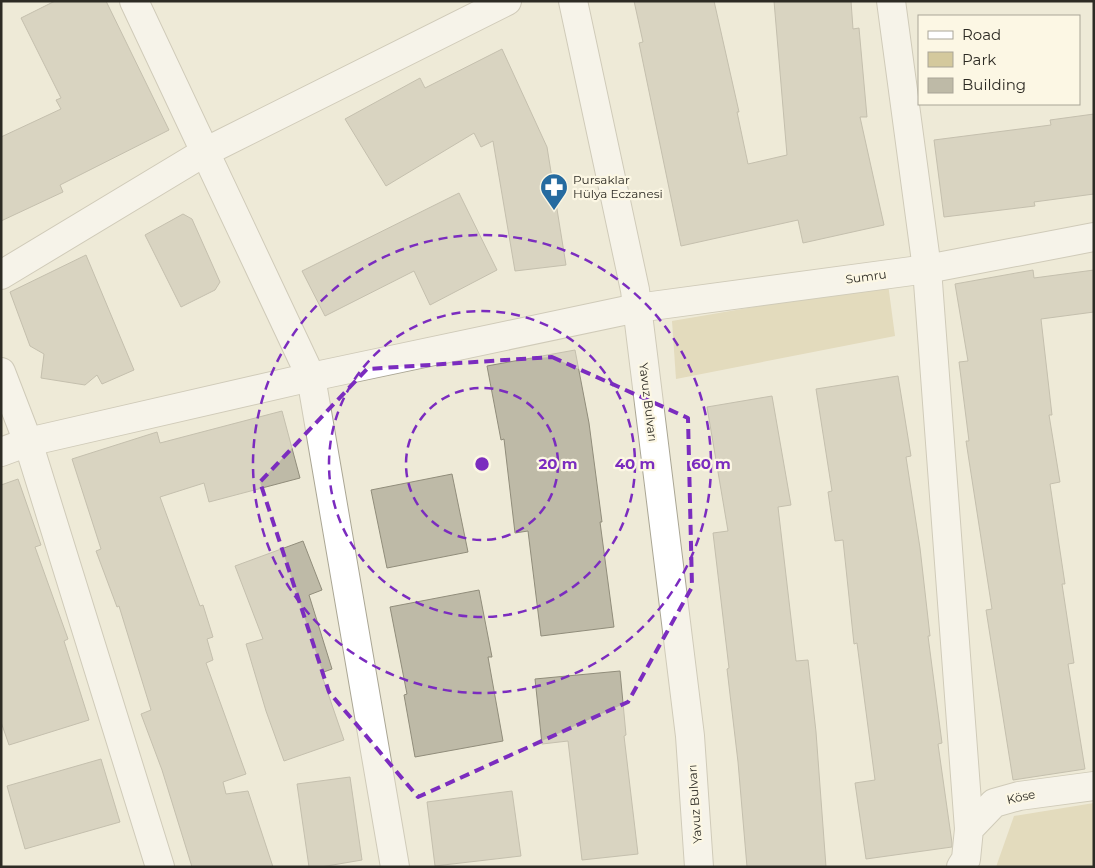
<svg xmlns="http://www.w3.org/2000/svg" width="1095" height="868" viewBox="0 0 1095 868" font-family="Montserrat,sans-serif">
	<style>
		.green { fill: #d4c99d }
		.building { fill: #bebaa7; stroke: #918d7b }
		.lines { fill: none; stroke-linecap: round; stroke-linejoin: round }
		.minor-casing { stroke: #aaa694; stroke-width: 30 }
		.tertiary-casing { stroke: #aaa694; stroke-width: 30 }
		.minor { stroke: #fff; stroke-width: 28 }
		.tertiary { stroke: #fff; stroke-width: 28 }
		.marked { fill: none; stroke: #7b2cbf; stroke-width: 4; stroke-dasharray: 10 6; stroke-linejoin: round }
		.ring { fill: none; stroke: #7b2cbf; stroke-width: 2.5; stroke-dasharray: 9 6 }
		.labels { text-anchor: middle; stroke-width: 4.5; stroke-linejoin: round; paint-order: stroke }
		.poi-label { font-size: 12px; fill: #2d2b24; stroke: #fcf7e4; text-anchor: start }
		.street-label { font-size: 12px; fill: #2d2b24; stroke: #fcf7e4 }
		.centre { fill: #7b2cbf; stroke: #fcf7e4; stroke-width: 2.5 }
		.ring-label { font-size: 15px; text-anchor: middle; font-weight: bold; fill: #7b2cbf; stroke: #fcf7e4; stroke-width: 4.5; stroke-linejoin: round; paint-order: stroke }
	</style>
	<rect width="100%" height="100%" fill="#eeead7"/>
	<g class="green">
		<path d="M888 284 895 336 676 379 672 321Z"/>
		<path d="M1094 803V867H996L1014 816Z"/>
	</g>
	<g class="building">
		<path d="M55 1H106L169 130 60 185 63 192 1 221V137L61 109 56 100 61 98 21 18Z"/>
		<path d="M634 1H714L739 112H737L748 164 787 155 774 1H851L853 29 859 28 867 117H860L884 225 803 243 798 220 681 246 639 43 643 42Z"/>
		<path d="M502 49 547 147 566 265 515 271 493 141 481 147 474 133 386 186 345 119 420 78 425 88Z"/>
		<path d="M1094 114V194L1034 202 1035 206 944 217 934 140 1051 125 1050 120Z"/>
		<path d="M459 193 497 270 430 305 414 271 325 316 302 271Z"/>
		<path d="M183 214 192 219 220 282 215 290 181 307 145 235Z"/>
		<path d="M86 255 134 370 102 384 97 375 85 385 41 378 44 354 30 346 10 292Z"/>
		<path d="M1033 270 1034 278 1094 270V312L1041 319 1052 415H1049L1060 482 1050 484 1065 584H1062L1074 663 1068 664 1085 769 1013 780 986 610 992 609 966 441H969L959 362 968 361 955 284Z"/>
		<path d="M575 350 589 423 602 522H600L614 627 541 636 528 531 515 533 504 439 501 440 487 366Z"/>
		<path d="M898 376 911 456 906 457 920 548 930 636H928L942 743 938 744 952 843V847L866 859 855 783 875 780 857 643 854 644 843 540 835 541 828 492 832 491 816 389Z"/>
		<path d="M772 396 791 505 778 507 796 661 808 660 816 732 826 867H747L738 762 727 669 729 668 713 533 728 531 707 407Z"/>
		<path d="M282 411 300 478 209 502 204 483 160 497 200 606 203 605 213 637 207 639 213 660 206 663 246 774 223 782 226 794 248 791 273 867H192L162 770 141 714 151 710 119 606 117 607 96 551 101 549 72 459 157 432 160 443Z"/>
		<path d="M452 474 468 552 387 568 371 490Z"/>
		<path d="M18 479 41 545 35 547 68 639 64 641 89 720 9 745 1 722V485Z"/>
		<path d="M303 541 322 590 309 595 332 669 321 673 344 740 284 761 266 711 246 644 263 639 235 566Z"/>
		<path d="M479 590 492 657H488L503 741 415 757 404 695 407 694 390 607Z"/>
		<path d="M620 671 626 735 624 736 638 854 582 860 568 741 542 744 535 679Z"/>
		<path d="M101 759 120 822 25 849 7 786Z"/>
		<path d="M350 777 362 860 321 867H309L297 784Z"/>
		<path d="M512 791 521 856 435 866 427 802Z"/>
	</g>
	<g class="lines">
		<g class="minor-casing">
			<g id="minor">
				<path d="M134 1 311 377 395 867"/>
				<path d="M891 1 927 269 969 829"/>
				<path d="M1 275 205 152 507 1"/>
				<path d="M1 372 28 442 160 867"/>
				<path d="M1 452 28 442 311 377 637 308 927 269 1094 237"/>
				<path d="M961 867 966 859 969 829 994 803 1019 796 1094 786"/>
			</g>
		</g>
		<g class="tertiary-casing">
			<path id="tertiary" d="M573 1 635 290 690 736 699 867"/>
		</g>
		<use href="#minor" class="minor"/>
		<use href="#tertiary" class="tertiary"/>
	</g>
	<path d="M0 0H1095V868H0ZM552 357 688 418 692 587 628 702 418 797 329 692 260 482 367 369Z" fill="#eeead7" fill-opacity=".55" fill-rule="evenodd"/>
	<path class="marked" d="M552 357 688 418 692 587 628 702 418 797 329 692 260 482 367 369Z"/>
	<g class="ring">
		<circle cx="482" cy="464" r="76"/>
		<circle cx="482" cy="464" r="153"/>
		<circle cx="482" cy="464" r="229"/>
	</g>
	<defs>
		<g id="pharmacy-pin" transform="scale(1.4375)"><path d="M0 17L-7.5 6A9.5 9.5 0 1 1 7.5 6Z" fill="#266ba0" stroke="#fcf7e4"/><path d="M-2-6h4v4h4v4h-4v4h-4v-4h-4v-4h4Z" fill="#fff"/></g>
	</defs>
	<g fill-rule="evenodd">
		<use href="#pharmacy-pin" x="554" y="187"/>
	</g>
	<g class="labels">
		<g class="poi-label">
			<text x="573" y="184">Pursaklar<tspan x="573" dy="14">Hülya Eczanesi</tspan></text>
		</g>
		<g class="street-label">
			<text transform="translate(866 277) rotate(-8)" y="4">Sumru</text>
			<text transform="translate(648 402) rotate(83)" y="4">Yavuz Bulvarı</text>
			<text transform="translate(1021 797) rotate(-12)" y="4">Köse</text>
			<text transform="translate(695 804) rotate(-94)" y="4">Yavuz Bulvarı</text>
		</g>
	</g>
	<circle cx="482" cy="464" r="8" class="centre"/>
	<g class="ring-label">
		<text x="558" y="469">20 m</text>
		<text x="635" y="469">40 m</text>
		<text x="711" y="469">60 m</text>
	</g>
	<rect width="1095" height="868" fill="none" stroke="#2d2b24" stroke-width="5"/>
	<rect x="918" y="15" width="162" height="90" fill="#fcf7e4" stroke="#a9a597"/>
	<rect x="928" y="31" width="25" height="8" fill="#ffffff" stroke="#a9a597"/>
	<text x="962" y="40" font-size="15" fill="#2d2b24">Road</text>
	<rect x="928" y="52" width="25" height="15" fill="#d4c99d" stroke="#a9a597"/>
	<text x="962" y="65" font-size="15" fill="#2d2b24">Park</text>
	<rect x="928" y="78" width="25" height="15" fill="#bebaa7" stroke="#a9a597"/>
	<text x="962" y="90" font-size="15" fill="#2d2b24">Building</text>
</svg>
